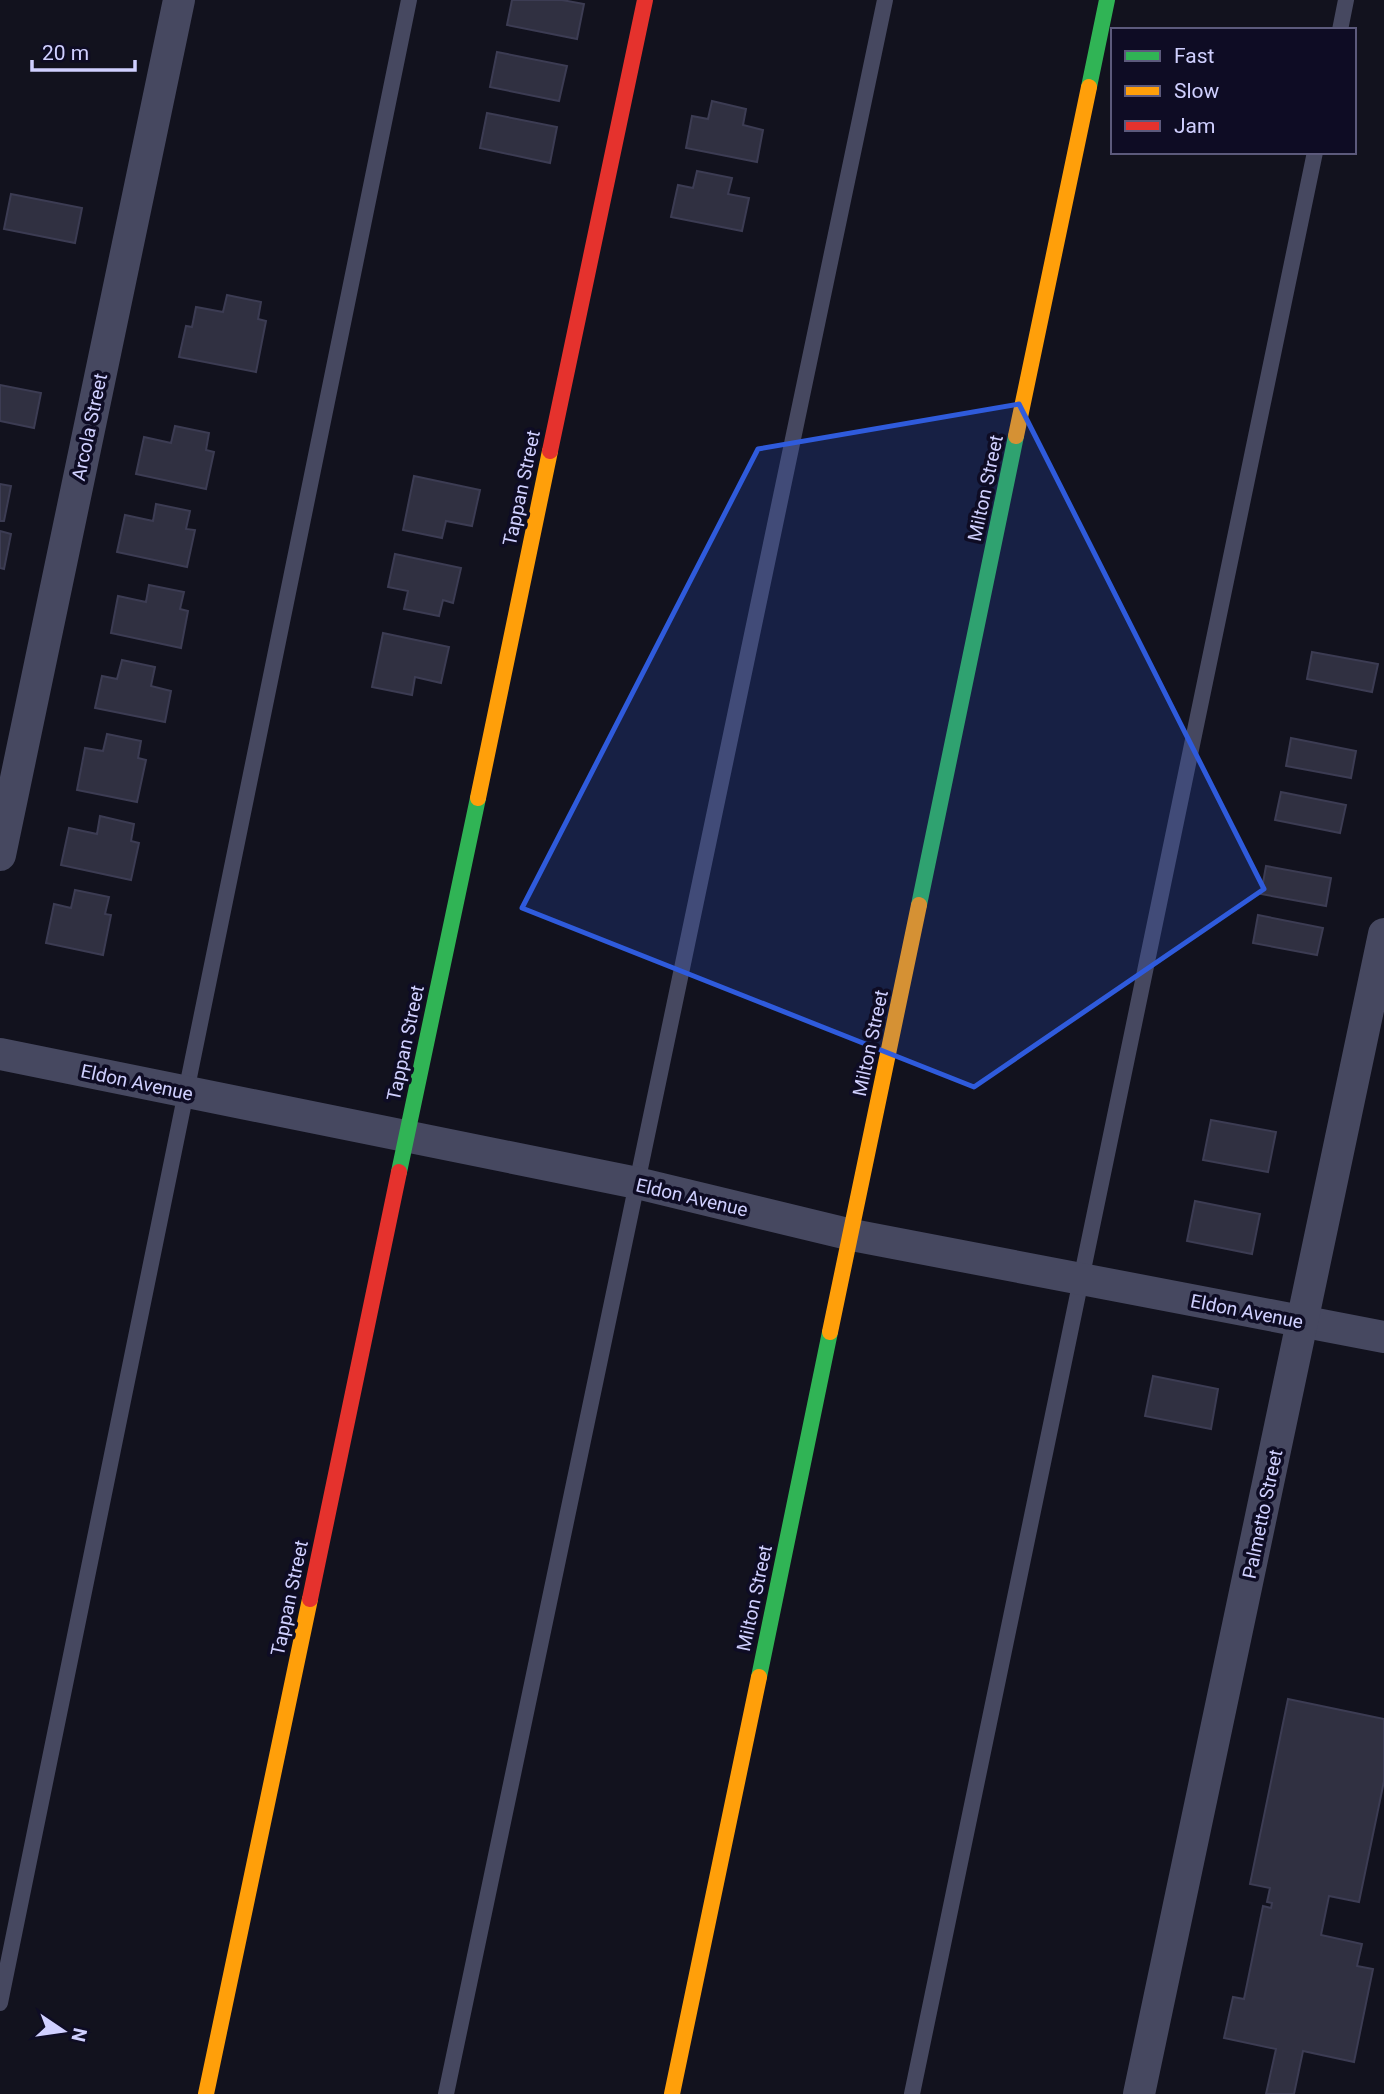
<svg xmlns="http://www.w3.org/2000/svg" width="1384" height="2094" viewBox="0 0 1384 2094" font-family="Roboto,sans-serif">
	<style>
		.building { fill: #303041; stroke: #3c3c53; stroke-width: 2 }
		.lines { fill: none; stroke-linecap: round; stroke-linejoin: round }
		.lane { stroke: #464860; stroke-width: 16 }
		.street { stroke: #464860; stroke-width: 32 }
		.fast { stroke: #30b455; stroke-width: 16 }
		.slow { stroke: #ff9f0a; stroke-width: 16 }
		.jam { stroke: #e5322d; stroke-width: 16 }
		.marked { fill: #2f5bdc; fill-opacity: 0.2; stroke: #2f5bdc; stroke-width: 5; stroke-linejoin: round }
		.labels { text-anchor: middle; stroke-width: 7; stroke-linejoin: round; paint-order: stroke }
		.street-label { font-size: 19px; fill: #d0d0ff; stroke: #0e0c24 }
	</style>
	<rect width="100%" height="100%" fill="#12121e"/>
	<g class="building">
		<path d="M512 0H562L584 4 577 39 507 25Z"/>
		<path d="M497 52 567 66 559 101 490 87Z"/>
		<path d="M712 101 746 109 743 125 763 130 757 162 686 148 692 116 708 119Z"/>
		<path d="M487 113 557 127 550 163 480 148Z"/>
		<path d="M697 171 732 178 728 194 749 198 742 231 671 217 678 185 693 188Z"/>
		<path d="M11 194 82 208 75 243 4 229Z"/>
		<path d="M227 295 261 302 258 319 266 321 256 372 179 357 186 326 192 327 196 307 223 312Z"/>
		<path d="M0 385 41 393 34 428 0 421Z"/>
		<path d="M175 426 209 433 206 450 214 452 206 489 136 474 144 437 171 443Z"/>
		<path d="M414 476 480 490 472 526 446 521 442 538 403 530Z"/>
		<path d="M0 484 11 486 4 521H0Z"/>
		<path d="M156 504 190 511 186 529 195 530 187 567 117 552 125 515 153 521Z"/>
		<path d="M0 531 11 534 4 569 0 568Z"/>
		<path d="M395 554 461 568 453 603 443 600 439 616 404 609 408 591 388 587Z"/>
		<path d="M149 585 184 592 180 609 188 611 181 648 111 633 118 596 146 602Z"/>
		<path d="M383 633 449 647 441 683 415 677 412 695 372 687Z"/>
		<path d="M1312 652 1378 664 1372 692 1307 679Z"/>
		<path d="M122 660 155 667 151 686 171 691 165 722 95 708 102 676 117 679Z"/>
		<path d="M107 734 141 741 138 758 146 760 137 802 77 790 85 748 103 751Z"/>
		<path d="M1291 738 1356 751 1351 778 1286 766Z"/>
		<path d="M1281 792 1346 805 1340 833 1275 820Z"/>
		<path d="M100 816 134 824 131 841 139 843 131 880 61 865 69 828 97 834Z"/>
		<path d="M1266 866 1331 878 1326 906 1261 894Z"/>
		<path d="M75 890 109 897 105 914 111 915 103 955 46 943 54 904 71 908Z"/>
		<path d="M1258 915 1323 928 1317 955 1253 943Z"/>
		<path d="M1211 1120 1276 1132 1268 1172 1203 1160Z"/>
		<path d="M1195 1201 1260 1214 1252 1254 1187 1241Z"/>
		<path d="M1153 1376 1218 1389 1211 1429 1145 1416Z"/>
		<path d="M1288 1699 1384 1719V1781L1359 1902 1329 1896 1321 1935 1362 1944 1357 1966 1373 1969 1354 2062 1303 2051 1294 2094H1266L1276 2049 1224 2038 1233 1997 1244 1999 1263 1906 1271 1908 1272 1903 1267 1902 1270 1888 1250 1884Z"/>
	</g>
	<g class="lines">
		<g class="lane">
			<path d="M1340 30 1346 0"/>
			<path d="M0 2003 409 0"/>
			<path d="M446 2094 885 0"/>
			<path d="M912 2094 1315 152"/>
		</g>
		<g class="street">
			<path d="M0 855 179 0"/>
			<path d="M0 1054 637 1183 852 1235 1384 1337"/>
			<path d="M1139 2094 1384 934"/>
		</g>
		<g class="fast">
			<path d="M1089 87 1107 0"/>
			<path d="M919 905 1016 436"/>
			<path d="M399 1172 478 798"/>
			<path d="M759 1677 830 1332"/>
		</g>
		<g class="slow">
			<path d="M1016 436 1089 87"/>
			<path d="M478 798 550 451"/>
			<path d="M830 1332 919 905"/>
			<path d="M206 2094 310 1599"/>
			<path d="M672 2094 759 1677"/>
		</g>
		<g class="jam">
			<path d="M550 451 645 0"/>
			<path d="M310 1599 399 1172"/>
		</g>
	</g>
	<path class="marked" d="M1019 404 1264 889 974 1087 522 908 758 449Z"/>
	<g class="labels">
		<g class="street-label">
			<text transform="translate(89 427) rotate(-78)" y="7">Arcola Street</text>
			<text transform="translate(521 488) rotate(-78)" y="7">Tappan Street</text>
			<text transform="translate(985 488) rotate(-78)" y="7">Milton Street</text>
			<text transform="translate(405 1043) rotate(-78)" y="7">Tappan Street</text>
			<text transform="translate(870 1043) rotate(-78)" y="7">Milton Street</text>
			<text transform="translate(137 1082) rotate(12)" y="7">Eldon Avenue</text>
			<text transform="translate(692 1197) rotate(13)" y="7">Eldon Avenue</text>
			<text transform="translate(1247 1311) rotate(11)" y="7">Eldon Avenue</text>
			<text transform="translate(1262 1514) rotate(-78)" y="7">Palmetto Street</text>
			<text transform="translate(289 1598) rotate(-78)" y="7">Tappan Street</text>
			<text transform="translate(754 1598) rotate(-78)" y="7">Milton Street</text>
		</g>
	</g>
	<rect x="1111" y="28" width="245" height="126" fill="#0e0c24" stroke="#5c5a7c" stroke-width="2"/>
	<rect x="1125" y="51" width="35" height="10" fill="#30b455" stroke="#5c5a7c" stroke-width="2"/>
	<text x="1174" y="63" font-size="21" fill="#d0d0ff">Fast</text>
	<rect x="1125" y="86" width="35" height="10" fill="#ff9f0a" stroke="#5c5a7c" stroke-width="2"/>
	<text x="1174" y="98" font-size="21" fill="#d0d0ff">Slow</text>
	<rect x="1125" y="121" width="35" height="10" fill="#e5322d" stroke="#5c5a7c" stroke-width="2"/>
	<text x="1174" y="133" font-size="21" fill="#d0d0ff">Jam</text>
	<g transform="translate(63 2031) rotate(103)" stroke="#0e0c24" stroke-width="5" paint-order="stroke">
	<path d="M0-5L12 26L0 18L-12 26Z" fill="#d0d0ff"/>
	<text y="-10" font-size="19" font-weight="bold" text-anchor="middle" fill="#d0d0ff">N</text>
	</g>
	<path d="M32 60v10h103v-10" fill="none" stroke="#d0d0ff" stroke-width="3.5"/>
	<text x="42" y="60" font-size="21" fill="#d0d0ff" stroke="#0e0c24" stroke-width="5" paint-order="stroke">20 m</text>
</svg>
